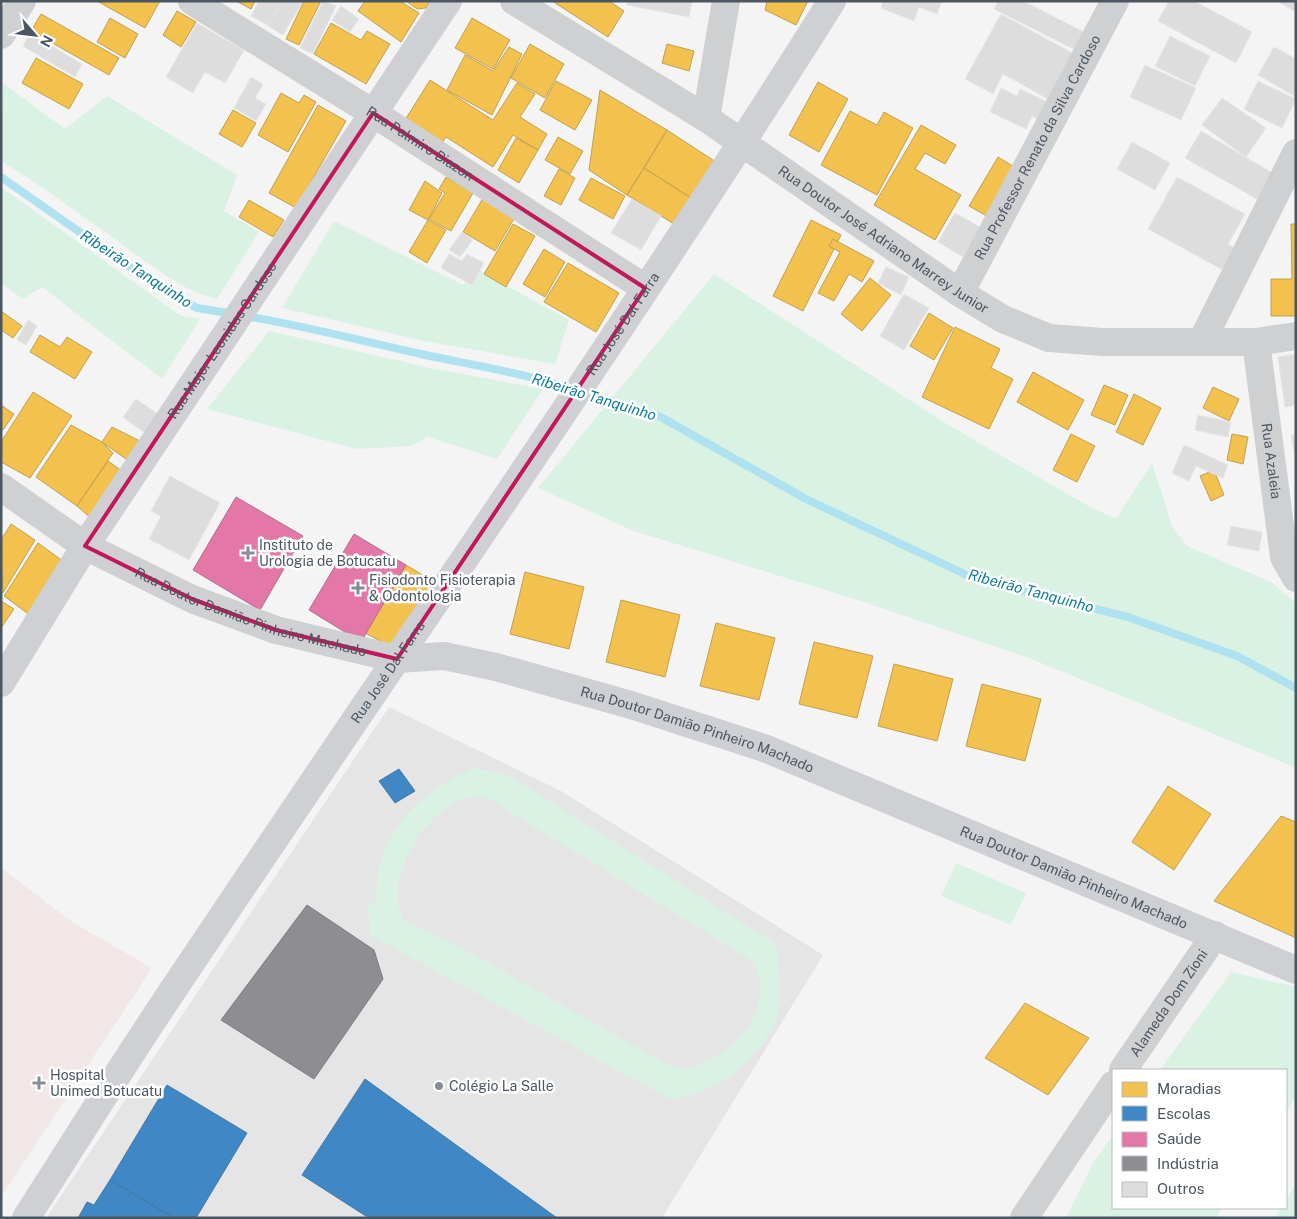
<svg xmlns="http://www.w3.org/2000/svg" width="1297" height="1219" viewBox="0 0 1297 1219" font-family="'Public Sans',sans-serif">
	<style>
		.education { fill: #e6e5e6 }
		.medical { fill: #f1e7e6 }
		.green { fill: #d9f2e3; fill-rule: evenodd }
		.homes { fill: #f2c14e; stroke: #c0a154 }
		.schools { fill: #3f88c5; stroke: #4279a7 }
		.health { fill: #e377a8; stroke: #b56d93 }
		.industry { fill: #8d8d92; stroke: #797c83 }
		.lines { fill: none; stroke-linecap: round; stroke-linejoin: round }
		.stream { stroke: #aee2f0; stroke-width: 8 }
		.building { fill: #ddddde; stroke: #e5e6e7 }
		.street { stroke: #ced0d2; stroke-width: 28 }
		.secondary { stroke: #ced0d4; stroke-width: 28 }
		.marked { fill: none; stroke: #c2185b; stroke-width: 4; stroke-linejoin: round }
		.poi-dot { fill: #868d94; stroke: #fff; stroke-width: 2 }
		.labels { text-anchor: middle; stroke-width: 5; stroke-linejoin: round; paint-order: stroke }
		.street-label { font-size: 14px; fill: #4a5661; stroke: #fff }
		.poi-label { font-size: 14px; fill: #4a5661; stroke: #fff; text-anchor: start }
		.water-label { font-size: 15px; font-style: italic; fill: #0c7c9b; stroke: #fff }
	</style>
	<rect width="100%" height="100%" fill="#f4f4f4"/>
	<path class="education" d="M389 707 561 791 823 955 662 1218H46Z"/>
	<path class="medical" d="M1 868 72 922 152 968 1 1197Z"/>
	<g class="green">
		<path d="M3 83 65 129 107 96 237 175 224 211 259 232 217 299C182 291 153 266 124 246 84 217 44 187 1 161Z"/>
		<path d="M1 187 181 316 200 319 162 379 42 287 23 299 1 283Z"/>
		<path d="M334 221 463 285 477 269 569 320 555 364 424 341 282 308Z"/>
		<path d="M714 274 950 426 1092 508 1116 519 1152 463 1172 526 1187 546 1271 582 1296 603V768L1029 658 858 600 634 531 538 488Z"/>
		<path d="M269 331 430 368 543 389 497 459 428 437 411 446 357 449 207 409Z"/>
		<path d="M472 768 508 775 776 944C777 964 782 986 779 1006 777 1022 769 1035 759 1047 734 1080 712 1090 672 1100L370 935 368 902 376 906C377 893 376 877 380 864 392 817 431 789 472 768ZM484 796 751 960C760 973 762 983 759 999 752 1038 720 1057 685 1070L668 1065 460 947 404 920 398 906V885L406 859 420 833 436 816 457 800Z"/>
		<path d="M956 863 1026 893 1011 925 941 896Z"/>
		<path d="M1231 972 1296 987V1097L1286 1112V1070H1160Z"/>
		<path d="M1113 1135V1208H1222L1216 1218H1066L1093 1163Z"/>
		<path d="M1296 1184V1218H1275L1281 1208H1286V1200Z"/>
	</g>
	<g class="homes">
		<path d="M97 1H160L145 28Z"/>
		<path d="M236 1H255L251 9Z"/>
		<path d="M304 1H321L299 45 286 39Z"/>
		<path d="M365 1H400L419 13 401 42 358 11Z"/>
		<path d="M406 1H430L426 8 417 9Z"/>
		<path d="M552 1H609L624 11 608 37Z"/>
		<path d="M767 1H808L796 25 765 10Z"/>
		<path d="M177 11 196 22 181 47 163 35Z"/>
		<path d="M41 14 119 58 109 75 31 31Z"/>
		<path d="M110 18 138 34 125 58 97 42Z"/>
		<path d="M472 18 510 40 493 69 455 48Z"/>
		<path d="M331 23 361 40 367 31 390 44 366 84 314 54Z"/>
		<path d="M530 44 564 64 545 98 511 78Z"/>
		<path d="M667 44 694 51 689 71 662 63Z"/>
		<path d="M509 47 522 54 492 115 447 90 465 55 493 71Z"/>
		<path d="M36 58 83 84 69 109 22 83Z"/>
		<path d="M430 80 493 120 517 83 535 94 520 117 547 134 538 150 513 135 493 167 446 137 442 143 405 120Z"/>
		<path d="M556 81 592 100 575 130 540 110Z"/>
		<path d="M818 82 848 99 819 152 789 135Z"/>
		<path d="M600 90 667 130 627 195 589 170Z"/>
		<path d="M281 93 299 103 304 95 316 102 288 152 258 135Z"/>
		<path d="M318 105 346 121 296 208 269 193Z"/>
		<path d="M233 110 256 123 242 147 219 134Z"/>
		<path d="M850 111 877 125 884 112 913 128 877 195 821 165Z"/>
		<path d="M921 125 956 145 945 164 925 153 915 169 961 195 935 240 874 205Z"/>
		<path d="M667 130 716 162 691 198 644 168Z"/>
		<path d="M558 137 583 151 570 174 545 160Z"/>
		<path d="M516 138 538 150 519 183 498 170Z"/>
		<path d="M998 157 1021 171 992 219 969 206Z"/>
		<path d="M644 168 691 198 674 224 627 195Z"/>
		<path d="M559 169 575 178 561 205 544 196Z"/>
		<path d="M446 177 473 193 451 231 429 219 445 193 439 189Z"/>
		<path d="M591 178 625 196 613 219 579 200Z"/>
		<path d="M425 181 442 193 428 220 409 210Z"/>
		<path d="M483 198 515 217 495 251 463 232Z"/>
		<path d="M249 200 284 220 273 237 239 217Z"/>
		<path d="M428 220 446 230 427 263 409 252Z"/>
		<path d="M811 220 841 235 803 311 773 296Z"/>
		<path d="M513 224 535 236 506 287 484 274Z"/>
		<path d="M1291 224H1296V316H1271V279H1292Z"/>
		<path d="M833 239 874 261 862 282 849 274 834 301 818 293 840 252 829 246Z"/>
		<path d="M544 249 565 262 545 297 523 284Z"/>
		<path d="M568 263 619 293 596 332 544 302Z"/>
		<path d="M870 278 891 295 862 331 841 314Z"/>
		<path d="M1 311 22 326 13 338 1 330Z"/>
		<path d="M929 313 953 328 934 360 910 346Z"/>
		<path d="M955 327 1000 349 991 368 1013 379 989 429 922 397Z"/>
		<path d="M40 335 60 347 67 337 92 352 75 379 30 352Z"/>
		<path d="M1033 372 1084 400 1068 430 1017 402Z"/>
		<path d="M1104 385 1128 395 1115 425 1091 415Z"/>
		<path d="M1213 387 1239 399 1229 421 1203 408Z"/>
		<path d="M33 392 72 416 30 478 1 462V442Z"/>
		<path d="M1134 394 1161 408 1143 445 1116 432Z"/>
		<path d="M1 405 14 414 3 430 1 428Z"/>
		<path d="M71 425 102 442 113 453 77 506 36 477Z"/>
		<path d="M112 427 146 444 133 464 102 442Z"/>
		<path d="M1071 434 1095 446 1077 482 1053 470Z"/>
		<path d="M1232 434 1248 437 1243 464 1227 460Z"/>
		<path d="M108 461 125 473 93 520 77 506Z"/>
		<path d="M1214 470 1224 495 1211 501 1200 476Z"/>
		<path d="M11 524 35 540 3 593 1 540Z"/>
		<path d="M38 543 67 564 31 616 4 596Z"/>
		<path d="M406 565 443 587 400 651 363 632Z"/>
		<path d="M525 572 584 587 569 649 510 634Z"/>
		<path d="M621 600 680 615 665 677 606 662Z"/>
		<path d="M1 601 14 609 1 628Z"/>
		<path d="M716 623 775 638 759 700 700 686Z"/>
		<path d="M814 642 873 656 857 718 799 704Z"/>
		<path d="M894 664 953 679 937 741 878 726Z"/>
		<path d="M982 684 1041 699 1025 761 966 746Z"/>
		<path d="M1168 786 1211 814 1174 870 1132 842Z"/>
		<path d="M1281 816 1296 822V938L1214 901Z"/>
		<path d="M1025 1003 1089 1038 1048 1095 985 1058Z"/>
	</g>
	<g class="schools">
		<path d="M399 769 415 791 395 803 379 781Z"/>
		<path d="M365 1079 557 1218H369L302 1175Z"/>
		<path d="M167 1085 247 1133 196 1218H174L110 1180Z"/>
		<path d="M110 1180 174 1218H78L87 1202 94 1205Z"/>
	</g>
	<g class="health">
		<path d="M236 497 303 536 260 610 193 570Z"/>
		<path d="M354 534 406 565 361 642 309 610Z"/>
	</g>
	<path class="industry" d="M307 905 374 950 383 979 314 1079 221 1020Z"/>
	<g class="lines">
		<g class="stream">
			<path d="M1 177 151 282 197 308 234 314"/>
			<path d="M245 316C305 326 362 341 421 354 472 365 523 373 573 389"/>
			<path d="M584 392 659 416 806 499 973 578 1128 617 1237 656 1296 688"/>
		</g>
	</g>
	<g class="building">
		<path d="M259 1H283L269 26 251 16Z"/>
		<path d="M283 1H303L283 35 268 26Z"/>
		<path d="M323 1 336 6 313 54 300 48Z"/>
		<path d="M628 1H692L689 17 627 5Z"/>
		<path d="M883 1H942L937 14 919 7 914 21 881 8Z"/>
		<path d="M998 1H1023L1090 35 1081 53 994 9Z"/>
		<path d="M1169 1H1194L1252 32 1236 63 1158 21Z"/>
		<path d="M1277 1H1296V12Z"/>
		<path d="M341 6 359 19 350 32 332 20Z"/>
		<path d="M1001 14 1078 56 1057 104 1003 74 993 94 965 79Z"/>
		<path d="M197 23 244 50 225 83 205 72 193 93 166 77Z"/>
		<path d="M30 33 82 64 75 77 23 46Z"/>
		<path d="M1170 36 1210 56 1195 86 1155 66Z"/>
		<path d="M1274 47 1296 59V97L1258 75Z"/>
		<path d="M1145 65 1196 88 1181 120 1130 97Z"/>
		<path d="M251 77 263 84 255 98 266 104 256 121 234 108Z"/>
		<path d="M1258 81 1296 99 1282 128 1244 109Z"/>
		<path d="M1001 88 1017 96 1020 89 1056 106 1048 123 1032 116 1026 129 990 112Z"/>
		<path d="M1222 98 1266 128 1246 157 1202 125Z"/>
		<path d="M1201 131 1278 176 1262 202 1185 158Z"/>
		<path d="M1132 142 1170 163 1155 190 1117 169Z"/>
		<path d="M1177 177 1245 214 1228 244 1235 248 1223 270 1148 229Z"/>
		<path d="M632 199 661 216 641 250 611 233Z"/>
		<path d="M955 213 980 227 963 257 938 242Z"/>
		<path d="M462 232 473 240 460 257 449 250Z"/>
		<path d="M449 254 462 261 467 254 484 263 472 285 441 268Z"/>
		<path d="M886 267 909 277 901 295 878 283Z"/>
		<path d="M904 294 929 308 904 350 880 336Z"/>
		<path d="M28 320 37 326 26 345 17 340Z"/>
		<path d="M1296 354V405L1285 407 1278 357Z"/>
		<path d="M136 399 165 419 152 438 123 417Z"/>
		<path d="M1198 415 1231 422 1228 437 1195 430Z"/>
		<path d="M1296 434V463L1291 435Z"/>
		<path d="M1184 445 1228 465 1223 478 1196 466 1189 481 1172 473Z"/>
		<path d="M170 476 220 503 189 560 149 539 161 516 151 511Z"/>
		<path d="M1231 526 1262 532 1259 551 1227 545Z"/>
	</g>
	<g class="lines">
		<g class="street">
			<path id="s1" d="M192 1 373 113 645 288"/>
			<path id="s2" d="M514 1 706 118 960 293 1003 319 1049 338 1103 342H1256L1296 336"/>
			<path d="M1 35 22 1"/>
			<path d="M706 118 726 1"/>
			<path id="s3" d="M960 293 1115 1"/>
			<path d="M1202 341 1296 153"/>
			<path id="s4" d="M1256 342 1284 557 1296 578"/>
			<path id="s5" d="M1 487 85 546 192 599 276 630 397 659"/>
			<path id="s6" d="M1123 1070 1215 935"/>
			<path d="M1024 1218 1113 1085"/>
		</g>
		<g class="secondary">
			<path id="s7" d="M397 659 444 656 496 667 631 705 764 748 1296 970"/>
			<path id="s8" d="M1 683 85 546 448 1"/>
			<path id="s9" d="M26 1218C71 1148 115 1077 161 1008 385 672 617 343 832 1"/>
		</g>
	</g>
	<path class="marked" d="M373 113 645 288 397 659 276 630 192 599 85 546Z"/>
	<g class="poi-dot">
		<path d="M245.5 545.5h5v5h5v5h-5v5h-5v-5h-5v-5h5z"/>
		<path d="M355.5 580.5h5v5h5v5h-5v5h-5v-5h-5v-5h5z"/>
		<path d="M36.5 1075.5h5v5h5v5h-5v5h-5v-5h-5v-5h5z"/>
		<circle cx="439" cy="1086" r="5"/>
	</g>
	<g class="labels">
		<g class="street-label">
			<text dy="5" stroke="none"><textPath href="#s1" startOffset="269">Rua Palmiro Biazon</textPath></text>
			<text dy="5" stroke="none"><textPath href="#s3" startOffset="165">Rua Professor Renato da Silva Cardoso</textPath></text>
			<text dy="5" stroke="none"><textPath href="#s2" startOffset="440">Rua Doutor José Adriano Marrey Junior</textPath></text>
			<text dy="5" stroke="none"><textPath href="#s9" startOffset="1075">Rua José Dal Farra</textPath></text>
			<text dy="5" stroke="none"><textPath href="#s8" startOffset="408">Rua Major Leonidas Cardoso</textPath></text>
			<text dy="5" stroke="none"><textPath href="#s4" startOffset="120">Rua Azaleia</textPath></text>
			<text dy="5" stroke="none"><textPath href="#s5" startOffset="282">Rua Doutor Damião Pinheiro Machado</textPath></text>
			<text dy="5" stroke="none"><textPath href="#s9" startOffset="655">Rua José Dal Farra</textPath></text>
			<text dy="5" stroke="none"><textPath href="#s7" startOffset="311">Rua Doutor Damião Pinheiro Machado</textPath></text>
			<text dy="5" stroke="none"><textPath href="#s7" startOffset="716">Rua Doutor Damião Pinheiro Machado</textPath></text>
			<text dy="5" stroke="none"><textPath href="#s6" startOffset="81">Alameda Dom Zioni</textPath></text>
		</g>
		<g class="poi-label">
			<text x="259" y="550">Instituto de<tspan x="259" dy="16">Urologia de Botucatu</tspan></text>
			<text x="369" y="585">Fisiodonto Fisioterapia<tspan x="369" dy="16">&amp; Odontologia</tspan></text>
			<text x="50" y="1080">Hospital<tspan x="50" dy="16">Unimed Botucatu</tspan></text>
			<text x="449" y="1091">Colégio La Salle</text>
		</g>
		<g class="water-label">
			<text transform="translate(136 269) rotate(33)" y="5">Ribeirão Tanquinho</text>
			<text transform="translate(594 397) rotate(17)" y="5">Ribeirão Tanquinho</text>
			<text transform="translate(1031 591) rotate(15)" y="5">Ribeirão Tanquinho</text>
		</g>
	</g>
	<rect width="1297" height="1219" fill="none" stroke="#4a5661" stroke-width="5"/>
	<rect x="1112" y="1069" width="175" height="140" fill="#ffffff" stroke="#b7bbc0"/>
	<rect x="1122" y="1082" width="25" height="15" fill="#f2c14e" stroke="#b7bbc0"/>
	<text x="1157" y="1094" font-size="15" fill="#4a5661">Moradias</text>
	<rect x="1122" y="1106" width="25" height="15" fill="#3f88c5" stroke="#b7bbc0"/>
	<text x="1157" y="1119" font-size="15" fill="#4a5661">Escolas</text>
	<rect x="1122" y="1132" width="25" height="15" fill="#e377a8" stroke="#b7bbc0"/>
	<text x="1157" y="1144" font-size="15" fill="#4a5661">Saúde</text>
	<rect x="1122" y="1156" width="25" height="15" fill="#8d8d92" stroke="#b7bbc0"/>
	<text x="1157" y="1169" font-size="15" fill="#4a5661">Indústria</text>
	<rect x="1122" y="1182" width="25" height="15" fill="#ddddde" stroke="#b7bbc0"/>
	<text x="1157" y="1194" font-size="15" fill="#4a5661">Outros</text>
	<g transform="translate(35 35) rotate(118)" stroke="#ffffff" stroke-width="4" paint-order="stroke">
	<path d="M0-4L9 19L0 12L-9 19Z" fill="#4a5661"/>
	<text y="-8" font-size="14" font-weight="bold" text-anchor="middle" fill="#4a5661">N</text>
	</g>
</svg>
